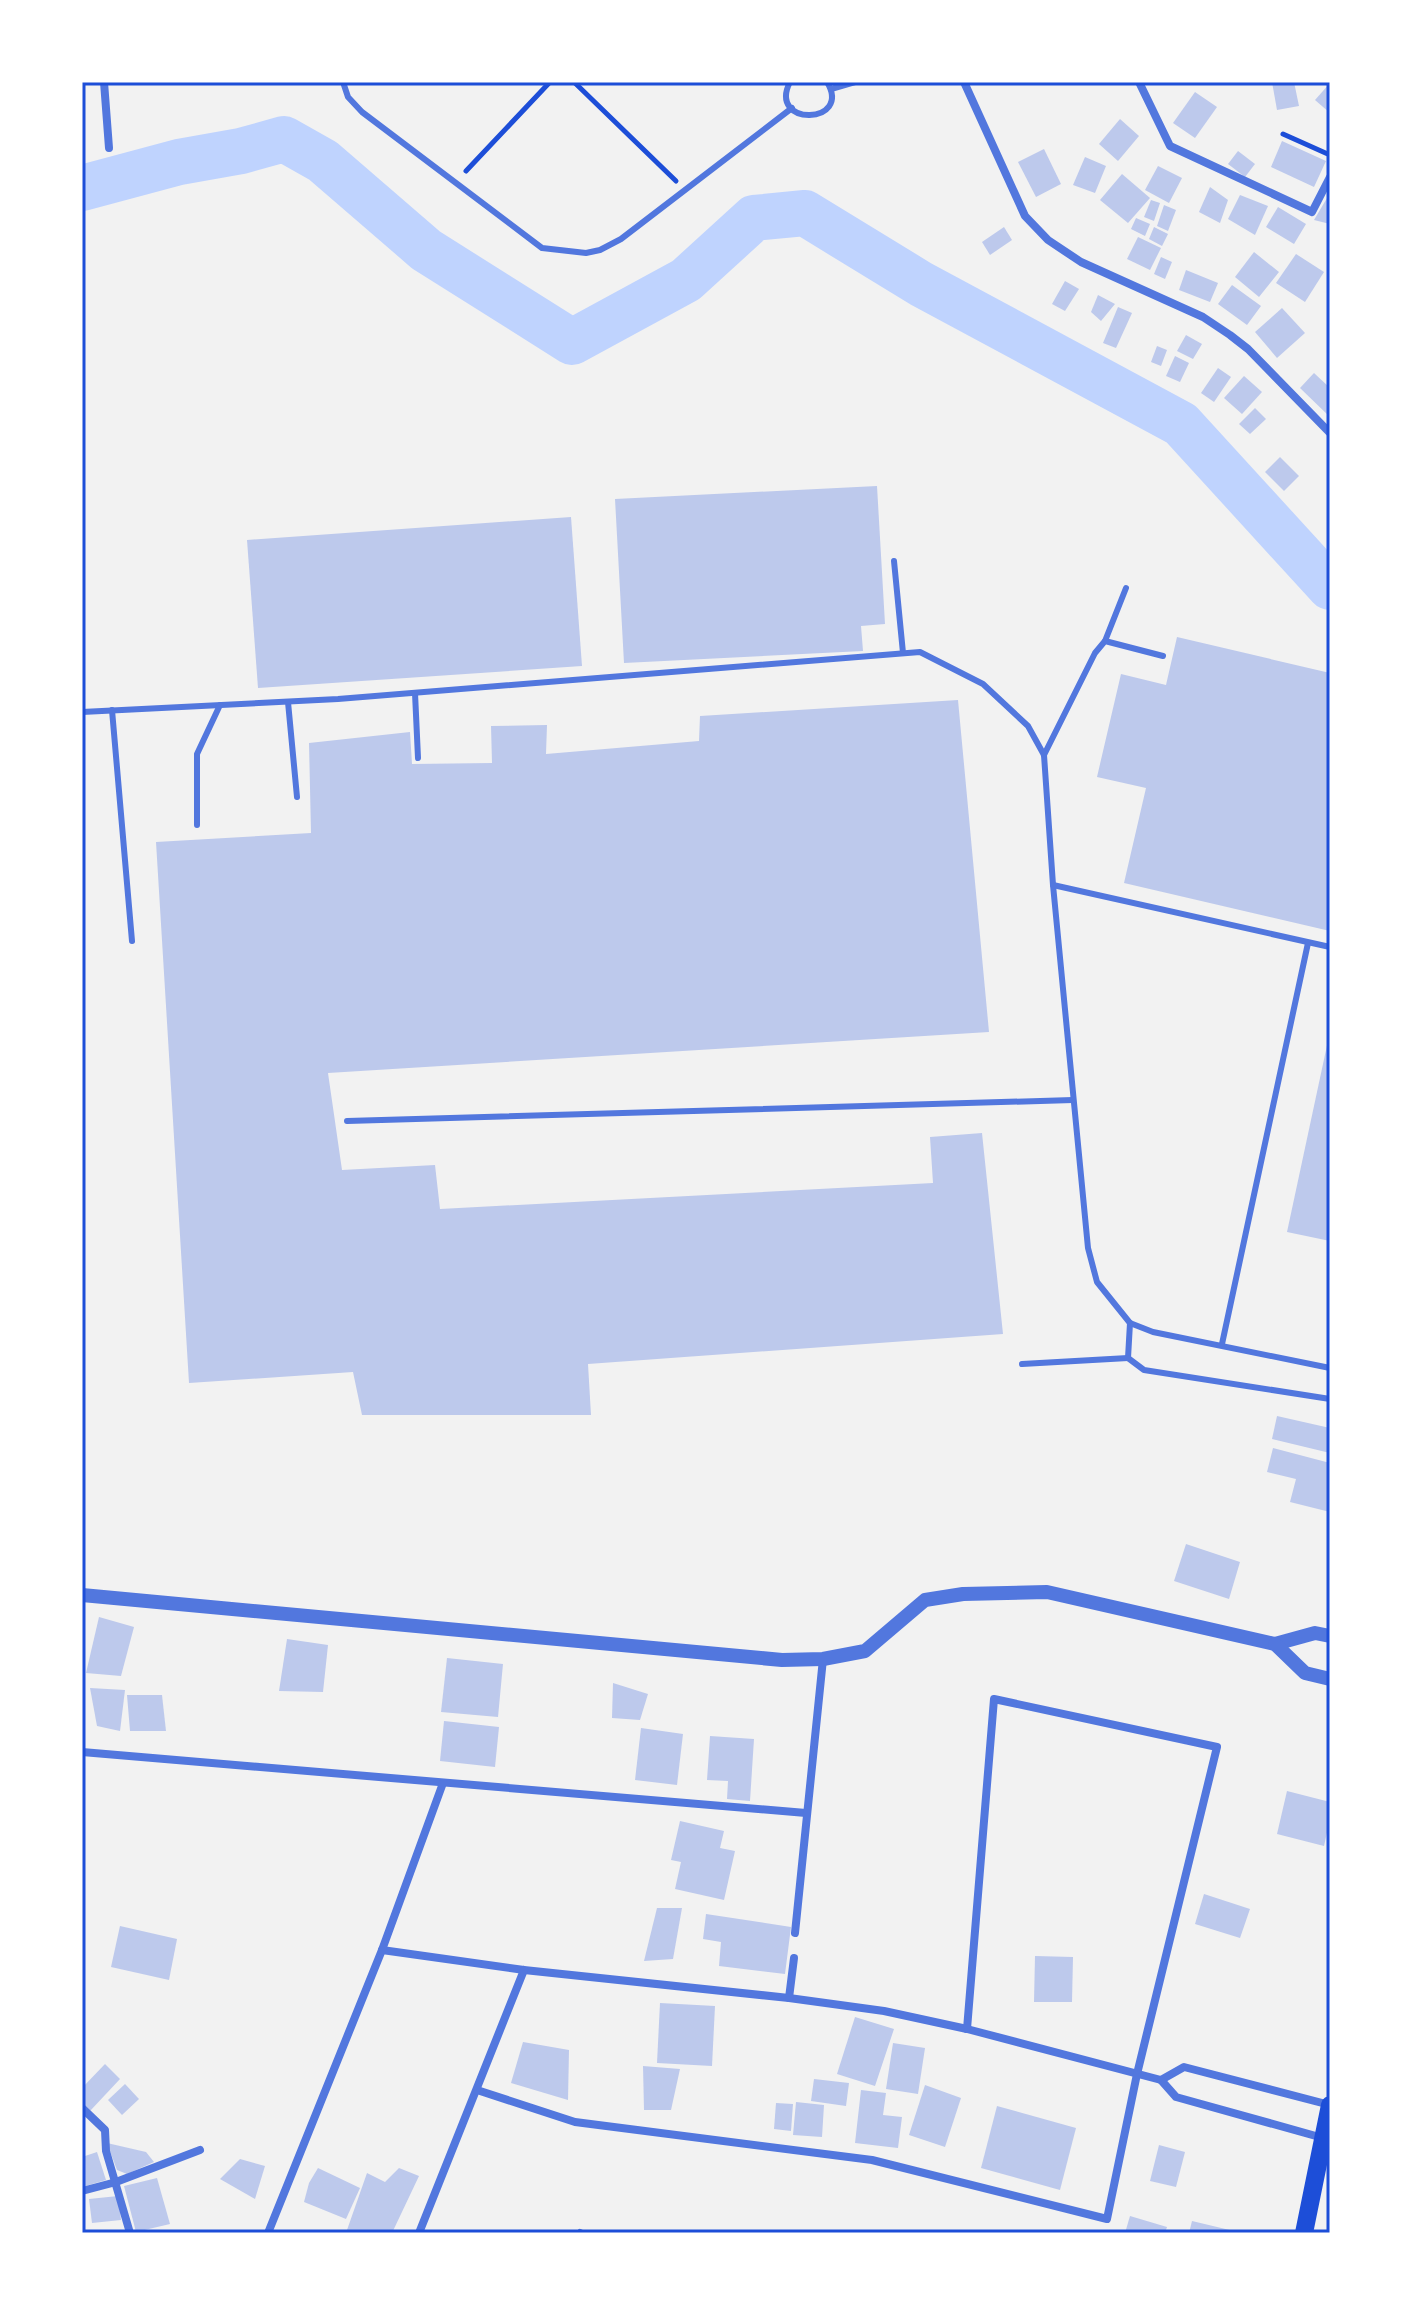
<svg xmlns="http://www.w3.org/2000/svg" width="1412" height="2315" viewBox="0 0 1412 2315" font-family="Poppins,sans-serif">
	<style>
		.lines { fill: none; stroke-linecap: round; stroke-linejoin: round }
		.river { stroke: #bfd3fe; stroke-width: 46 }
		.building { fill: #bdc9ec }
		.path { stroke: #1d4ed8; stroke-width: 5 }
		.service { stroke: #5277de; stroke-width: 6 }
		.minor { stroke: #5277de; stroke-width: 8 }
		.tertiary { stroke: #5277de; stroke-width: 14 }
		.primary { stroke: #1d4ed8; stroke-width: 18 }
		.neatline { fill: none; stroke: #1d4ed8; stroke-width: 3 }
	</style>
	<rect width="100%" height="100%" fill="#f2f2f2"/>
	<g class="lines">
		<path class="river" d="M82 188 179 162 241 151 284 139 323 161 426 250 572 342 686 280 754 218 805 213 921 284 1181 424 1330 587"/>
	</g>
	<g class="building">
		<path d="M1272 82H1294L1299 106 1277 110Z"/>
		<path d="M1330 83V113L1315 100Z"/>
		<path d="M1195 92 1217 107 1195 138 1173 123Z"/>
		<path d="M1120 119 1139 136 1118 161 1099 144Z"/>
		<path d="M1282 141 1326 161 1314 187 1271 167Z"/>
		<path d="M1044 149 1061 184 1036 197 1018 162Z"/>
		<path d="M1238 151 1255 164 1245 177 1228 164Z"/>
		<path d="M1085 157 1106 166 1095 193 1073 185Z"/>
		<path d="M1158 166 1182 178 1169 203 1145 190Z"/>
		<path d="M1122 174 1150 198 1128 223 1100 200Z"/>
		<path d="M1210 187 1228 200 1220 223 1199 212Z"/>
		<path d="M1330 193V224L1314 220Z"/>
		<path d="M1240 195 1268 206 1255 235 1228 219Z"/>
		<path d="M1151 200 1160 203 1154 221 1144 217Z"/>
		<path d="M1164 205 1176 210 1168 231 1157 226Z"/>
		<path d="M1278 207 1306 224 1294 244 1266 227Z"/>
		<path d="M1136 218 1150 224 1145 236 1131 229Z"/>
		<path d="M1004 227 1012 240 990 255 982 242Z"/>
		<path d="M1154 227 1168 234 1162 246 1149 239Z"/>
		<path d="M1138 237 1161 248 1150 270 1127 259Z"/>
		<path d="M1254 252 1279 272 1259 297 1235 277Z"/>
		<path d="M1296 254 1324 272 1305 302 1276 283Z"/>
		<path d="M1161 257 1172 262 1165 279 1154 274Z"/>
		<path d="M1186 270 1218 283 1210 302 1179 290Z"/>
		<path d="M1065 281 1079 289 1065 311 1052 304Z"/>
		<path d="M1232 285 1261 306 1247 325 1218 304Z"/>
		<path d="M1098 295 1115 304 1101 321 1091 312Z"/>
		<path d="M1118 307 1132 313 1116 348 1103 343Z"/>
		<path d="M1282 308 1305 333 1277 358 1255 332Z"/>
		<path d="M1186 335 1202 344 1193 359 1177 351Z"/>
		<path d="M1157 346 1167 350 1161 366 1151 362Z"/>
		<path d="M1175 356 1189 363 1180 382 1166 376Z"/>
		<path d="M1218 368 1231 377 1214 402 1201 393Z"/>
		<path d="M1314 373 1330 388V417L1300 388Z"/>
		<path d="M1244 376 1262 392 1242 414 1224 398Z"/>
		<path d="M1255 408 1266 419 1250 434 1239 424Z"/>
		<path d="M1280 457 1299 476 1284 491 1265 472Z"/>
		<path d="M877 486 885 624 861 626 863 651 624 663 615 499Z"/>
		<path d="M571 517 582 666 258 688 247 540Z"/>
		<path d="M1177 637 1330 673V931L1124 883 1146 788 1097 777 1121 674 1166 685Z"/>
		<path d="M958 700 989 1032 328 1073 342 1170 435 1165 440 1209 933 1183 930 1137 982 1133 1003 1334 588 1364 591 1415H362L353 1372 189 1383 156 842 311 833 309 743 410 732 412 764 492 763 491 726 547 725 546 754 699 741 700 716Z"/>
		<path d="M1329 1036 1330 1037V1241L1287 1232Z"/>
		<path d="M1277 1416 1330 1428V1453L1272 1439Z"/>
		<path d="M1273 1448 1330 1463V1512L1290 1502 1296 1479 1267 1472Z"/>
		<path d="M1186 1544 1240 1562 1229 1599 1174 1581Z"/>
		<path d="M99 1617 134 1627 121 1676 86 1673Z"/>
		<path d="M287 1639 328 1645 323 1692 279 1691Z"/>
		<path d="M447 1658 503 1664 498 1717 441 1712Z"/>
		<path d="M613 1683 648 1694 640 1720 612 1718Z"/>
		<path d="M90 1688 125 1690 120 1731 97 1726Z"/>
		<path d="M127 1695H162L166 1731H130Z"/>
		<path d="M444 1721 499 1727 495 1767 440 1761Z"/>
		<path d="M641 1728 683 1734 677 1785 635 1780Z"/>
		<path d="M710 1736 754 1739 750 1801 727 1799 728 1781 707 1780Z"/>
		<path d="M1287 1791 1330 1802V1819L1324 1846 1277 1834Z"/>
		<path d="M680 1821 724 1831 720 1848 735 1851 724 1900 675 1889 681 1862 671 1860Z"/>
		<path d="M1204 1894 1250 1909 1240 1938 1195 1924Z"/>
		<path d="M657 1908H682L673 1959 644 1961Z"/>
		<path d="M706 1914 791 1927 785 1974 719 1966 721 1942 703 1939Z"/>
		<path d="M120 1926 177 1939 169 1980 111 1967Z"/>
		<path d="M1035 1956 1073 1957 1072 2002H1034Z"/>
		<path d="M660 2003 715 2006 712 2066 657 2063Z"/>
		<path d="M855 2017 894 2029 875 2086 837 2074Z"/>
		<path d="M523 2042 569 2050 568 2100 511 2083Z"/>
		<path d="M893 2043 925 2048 918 2094 886 2089Z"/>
		<path d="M105 2064 120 2079 90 2111 82 2103V2088Z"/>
		<path d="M643 2066 680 2069 671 2110H644Z"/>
		<path d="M814 2079 849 2083 846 2106 811 2101Z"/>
		<path d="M125 2084 139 2099 122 2115 108 2100Z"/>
		<path d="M925 2085 961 2098 945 2147 909 2135Z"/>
		<path d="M861 2090 886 2093 883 2115 902 2117 898 2148 855 2143Z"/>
		<path d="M796 2102 824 2105 822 2137 793 2135Z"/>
		<path d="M776 2103 793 2104 791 2131 774 2129Z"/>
		<path d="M997 2106 1076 2128 1060 2190 981 2168Z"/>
		<path d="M107 2143 146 2152 154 2162 127 2174 117 2170Z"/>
		<path d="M1159 2145 1185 2152 1176 2187 1150 2181Z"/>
		<path d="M97 2152 106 2180 82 2187V2157Z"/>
		<path d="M240 2159 265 2166 255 2199 220 2179Z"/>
		<path d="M318 2168 360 2188 346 2219 304 2202 309 2183Z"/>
		<path d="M399 2168 419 2176 392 2233H355L347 2230 367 2173 385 2182Z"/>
		<path d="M157 2178 170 2224 136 2232 124 2186Z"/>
		<path d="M118 2196 121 2220 92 2223 89 2199Z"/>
		<path d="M1130 2216 1167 2227 1165 2233H1125Z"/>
		<path d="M1192 2221 1238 2232V2233H1189Z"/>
	</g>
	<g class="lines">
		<g class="path">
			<path d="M574 82 676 181"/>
			<path d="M1283 134 1330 155"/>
			<path d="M466 171 550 82"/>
		</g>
		<g class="service">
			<path d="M343 82 348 97 362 112 542 248 586 253 600 250 621 239 792 108"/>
			<path d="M790 82C767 127 853 125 827 82"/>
			<path d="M831 89 855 82"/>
			<path d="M894 561 903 653"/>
			<path d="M1105 641 1126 588"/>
			<path d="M415 693 418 758"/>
			<path d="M288 702 297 797"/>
			<path d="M112 710 132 941"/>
			<path d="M82 712 338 699 920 652 983 684 1028 726 1044 755 1053 885 1088 1248 1097 1282 1130 1323 1153 1332 1330 1368"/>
			<path d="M1044 755 1095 653 1105 641 1163 656"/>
			<path d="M197 825V754L220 705"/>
			<path d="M1053 885 1330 947"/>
			<path d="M347 1121 1073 1100"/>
			<path d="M1130 1323 1128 1358 1144 1370 1330 1399"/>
			<path d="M1222 1344 1308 943"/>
			<path d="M1022 1364 1128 1358"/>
			<path d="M580 2232 582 2233"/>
		</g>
		<g class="minor">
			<path d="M104 82 109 148"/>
			<path d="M964 82 1025 216 1048 240 1081 262 1203 317 1230 335 1248 349 1330 433"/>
			<path d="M1139 82 1170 146 1312 212 1330 177"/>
			<path d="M82 1752 806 1813"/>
			<path d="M795 1933 823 1659"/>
			<path d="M382 1950 524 1970 789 1998 884 2011 967 2029 1161 2080 1176 2097 1323 2138"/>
			<path d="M789 1998 794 1958"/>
			<path d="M1161 2080 1184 2067 1330 2105"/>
			<path d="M477 2090 575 2122 872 2160 1107 2219 1137 2074 1217 1747 994 1699 967 2029"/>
			<path d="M82 2108 105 2130 106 2151 130 2233"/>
			<path d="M82 2191 116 2182 200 2150"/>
			<path d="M268 2233 382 1950 443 1783"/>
			<path d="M419 2233 524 1970"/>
		</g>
		<g class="tertiary">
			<path d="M82 1595 782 1660 823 1659 865 1651 925 1600 963 1594 1047 1592 1275 1644 1315 1633 1330 1636"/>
			<path d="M1275 1644 1305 1673 1330 1679"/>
		</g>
		<path class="primary" d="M1304 2233 1330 2105"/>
	</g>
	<rect width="1412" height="2315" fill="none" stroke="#ffffff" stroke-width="168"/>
	<rect x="84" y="84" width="1244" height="2147" class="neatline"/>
</svg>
